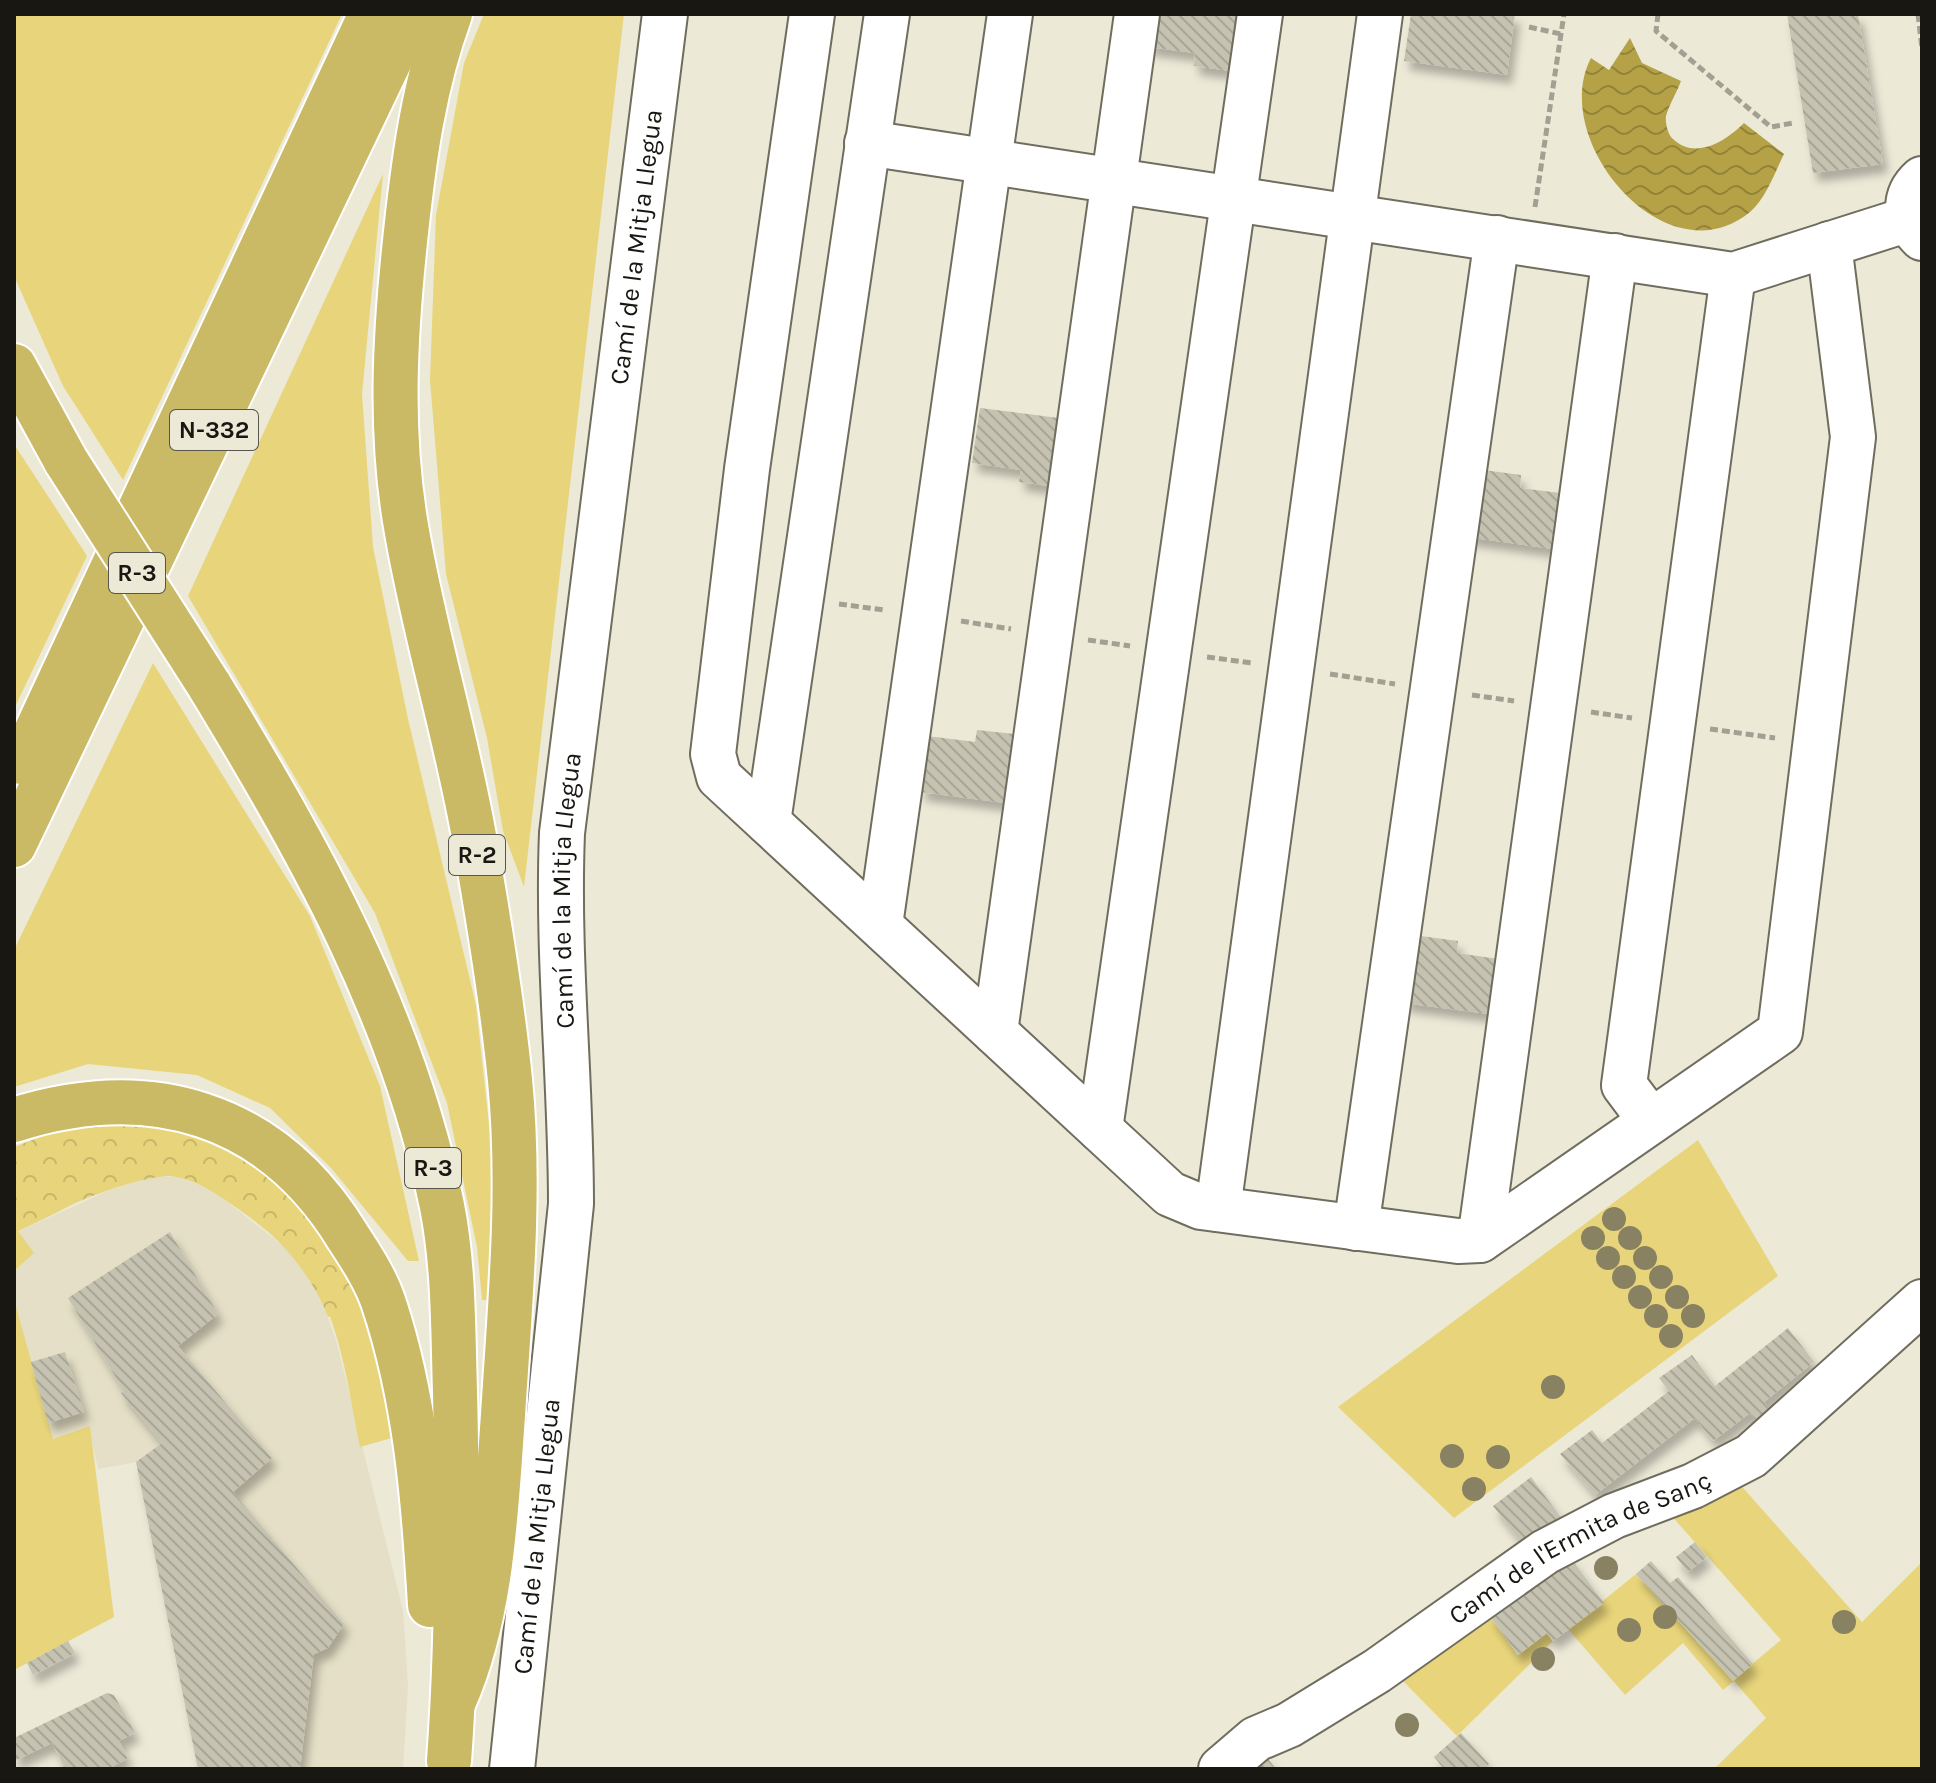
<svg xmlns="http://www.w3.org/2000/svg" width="1936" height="1783" viewBox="0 0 1936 1783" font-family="Karla,sans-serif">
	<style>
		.built { fill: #e4dfc6 }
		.green { fill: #e8d57b }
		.forest { fill: url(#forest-crowns) }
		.water { fill: url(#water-waves) }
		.building { fill: url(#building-back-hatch); filter: url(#shadow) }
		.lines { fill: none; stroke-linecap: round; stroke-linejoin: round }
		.minor-casing { stroke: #706d5e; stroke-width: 48 }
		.highway-casing { stroke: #fff; stroke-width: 48 }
		.path { stroke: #a2a092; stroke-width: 5; stroke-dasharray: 8 4; stroke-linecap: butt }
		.minor { stroke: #fff; stroke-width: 44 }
		.highway { stroke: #cab965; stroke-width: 44 }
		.highway-bridge-casing { stroke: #fff; stroke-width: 48; stroke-linecap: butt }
		.highway-bridge { stroke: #cab965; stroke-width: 44 }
		.tree { fill: #888263 }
		.labels { text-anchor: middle; stroke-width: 8; stroke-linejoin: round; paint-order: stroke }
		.shield { fill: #ece9d7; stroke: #58564c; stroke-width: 2 }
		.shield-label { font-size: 24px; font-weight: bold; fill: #181711 }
		.street-label { font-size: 26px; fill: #181711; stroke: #ece9d7 }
	</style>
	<defs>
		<pattern id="forest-crowns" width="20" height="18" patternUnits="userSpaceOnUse" patternTransform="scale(2)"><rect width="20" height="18" fill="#e8d57b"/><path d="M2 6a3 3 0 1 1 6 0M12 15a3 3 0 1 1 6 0" fill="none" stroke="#c6b669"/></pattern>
		<pattern id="water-waves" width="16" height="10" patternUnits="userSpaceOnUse" patternTransform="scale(2)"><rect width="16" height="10" fill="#b5a246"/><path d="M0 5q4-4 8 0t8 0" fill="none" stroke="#928339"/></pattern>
		<pattern id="building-back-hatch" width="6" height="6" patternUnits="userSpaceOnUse" patternTransform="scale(2)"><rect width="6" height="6" fill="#c5c2b1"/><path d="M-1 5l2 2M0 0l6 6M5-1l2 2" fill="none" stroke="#a8a697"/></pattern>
		<filter id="shadow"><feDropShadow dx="5" dy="9" stdDeviation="4" flood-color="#0004"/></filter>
	</defs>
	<rect width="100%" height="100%" fill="#ece9d7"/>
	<path class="built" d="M153 1176 179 1177 212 1190 286 1248 318 1290 336 1340 403 1611 408 1686 403 1769H198L137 1462 98 1469 89 1427 53 1439 14 1299V1271L33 1253 17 1232 110 1190Z"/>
	<g class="green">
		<path d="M14 14H342L123 480 63 386 14 276Z"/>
		<path d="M484 14H624L524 887 503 831 487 738 446 574 430 380 436 215 464 63Z"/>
		<path d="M383 174 362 394 373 547 408 719 476 1005 491 1142 492 1300H482L477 1247 447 1103 375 913 188 596Z"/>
		<path d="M14 444 87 556 14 709Z"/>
		<path d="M153 663 310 916 380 1086 419 1261H408L331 1168 270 1108 197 1075 88 1064 14 1087V950Z"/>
		<path d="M162 1123 356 1282 376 1349 395 1437 360 1447C350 1399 342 1331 317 1289 297 1254 264 1226 231 1204 209 1188 182 1172 153 1176 107 1182 60 1213 18 1231L34 1253 14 1271V1147Z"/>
		<path d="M1698 1140 1778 1276 1454 1518 1338 1407Z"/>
		<path d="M14 1299 53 1439 90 1426 114 1617 14 1670Z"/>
		<path d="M1737 1481 1862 1622 1922 1562V1769H1714L1766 1718 1734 1681 1723 1690 1683 1643 1625 1695 1568 1629 1636 1574 1733 1680 1781 1640 1670 1514Z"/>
		<path d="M1489 1615 1518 1655 1547 1633 1553 1641 1457 1736 1401 1679Z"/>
	</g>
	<path class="forest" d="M79 1122 162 1123 222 1139 273 1176 330 1235 363 1307 328 1317C308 1261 240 1192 180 1177 148 1169 42 1214 14 1234V1147Z"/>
	<path class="water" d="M1630 38 1642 63 1681 81C1677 92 1669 105 1666 116 1665 123 1668 135 1673 139 1696 161 1727 140 1744 123L1784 154C1775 172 1766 198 1750 212 1666 281 1548 140 1591 58L1609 70Z"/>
	<g class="building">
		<path d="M1152 14H1247L1239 72 1194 66 1195 53 1147 47Z"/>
		<path d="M1411 14H1515L1507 75 1404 61Z"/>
		<path d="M1787 14H1858L1883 164 1813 173Z"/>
		<path d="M980 408 1074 420 1064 488 1019 482 1021 470 972 463Z"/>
		<path d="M1476 469 1521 475 1520 488 1568 494 1560 550 1467 537Z"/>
		<path d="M977 730 1023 735 1013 804 920 792 927 736 975 742Z"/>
		<path d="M1413 935 1458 941 1457 953 1505 960 1497 1015 1403 1003Z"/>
		<path d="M170 1232 218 1314 178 1346 272 1458 233 1492 344 1624 328 1648 314 1654 300 1769H198L136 1462 162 1443 121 1393 124 1391 68 1298Z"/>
		<path d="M1788 1328 1814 1362 1764 1402 1776 1418 1762 1429 1750 1413 1713 1441 1695 1418 1595 1495 1560 1454 1592 1430 1602 1443 1669 1391 1659 1378 1692 1355 1715 1386Z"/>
		<path d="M65 1352 84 1412 48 1423 31 1362Z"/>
		<path d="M1531 1477 1563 1520 1526 1548 1493 1506Z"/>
		<path d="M1695 1542 1707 1557 1688 1572 1676 1557Z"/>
		<path d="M1570 1557 1604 1603 1553 1641 1547 1633 1518 1655 1489 1615Z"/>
		<path d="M1651 1561 1670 1583 1678 1577 1753 1664 1733 1681 1636 1574Z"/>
		<path d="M68 1641 75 1653 33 1675 27 1663Z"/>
		<path d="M107 1693 114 1695 135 1733 119 1741 128 1758 108 1769H59L64 1766 52 1743 14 1761V1738Z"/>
		<path d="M1461 1733 1489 1764 1484 1769H1444L1434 1757Z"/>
		<path d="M1266 1756 1276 1769H1250Z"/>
	</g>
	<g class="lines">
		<g class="minor-casing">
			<g id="minor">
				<path d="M812 14 747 469 713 754 719 777 1170 1194 1201 1207 1458 1241 1480 1240 1780 1032 1853 437 1829 244"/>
				<path d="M867 143 1733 275 1909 219"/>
				<path d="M1922 179C1903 196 1904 221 1922 238"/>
				<path d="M768 822 887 14"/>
				<path d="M880 925 1010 14"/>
				<path d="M995 1032 1137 14"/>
				<path d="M1651 1121 1624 1085 1733 275"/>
				<path d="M1100 1129 1260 14"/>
				<path d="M1218 1209 1380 14"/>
				<path d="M1356 1228 1497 238"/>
				<path d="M1480 1240 1615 256"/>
				<path id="s1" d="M512 1769 571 1204C571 1080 557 957 562 833L665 14"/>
				<path id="s2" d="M1221 1769 1256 1739 1289 1725 1377 1671 1545 1552 1614 1516 1693 1486 1751 1456 1922 1302"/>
			</g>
		</g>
		<g class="highway-casing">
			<g id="highway">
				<path d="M450 14C424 84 414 158 406 232 395 332 389 433 407 532 425 636 457 738 475 842 489 921 502 1001 510 1080 521 1191 510 1305 503 1415 496 1511 493 1612 454 1701"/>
				<path d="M14 366 66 461"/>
				<path d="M209 685C309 849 403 1016 442 1206 454 1267 453 1330 455 1392 458 1515 458 1638 449 1761"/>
				<path d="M22 762 371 14"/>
				<path d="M14 845 412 14"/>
				<path d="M14 1120C150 1077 272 1112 348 1237 361 1257 375 1278 383 1301 416 1399 424 1502 430 1605"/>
			</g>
		</g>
		<g class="path">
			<path d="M1658 14 1656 31 1771 127 1793 123"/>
			<path d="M1918 14 1922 49"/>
			<path d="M1529 27 1561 34"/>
			<path d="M1535 207 1564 14"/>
			<path d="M839 604 884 610"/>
			<path d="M961 621 1011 629"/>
			<path d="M1088 640 1130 646"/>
			<path d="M1207 657 1252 663"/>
			<path d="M1330 674 1395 684"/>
			<path d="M1472 695 1514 701"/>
			<path d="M1591 712 1632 718"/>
			<path d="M1710 729 1775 738"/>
		</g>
		<use href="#minor" class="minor"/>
		<use href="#highway" class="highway"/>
		<g class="highway-bridge-casing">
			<path id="highway-bridge" d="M66 461 209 685"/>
		</g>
		<use href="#highway-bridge" class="highway-bridge"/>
	</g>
	<g class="tree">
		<circle cx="1614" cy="1219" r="12"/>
		<circle cx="1593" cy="1238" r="12"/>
		<circle cx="1630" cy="1238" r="12"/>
		<circle cx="1608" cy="1258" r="12"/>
		<circle cx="1645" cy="1258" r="12"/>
		<circle cx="1624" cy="1277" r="12"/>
		<circle cx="1661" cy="1277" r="12"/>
		<circle cx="1640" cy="1297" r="12"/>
		<circle cx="1677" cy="1297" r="12"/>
		<circle cx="1656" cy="1316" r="12"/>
		<circle cx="1693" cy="1316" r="12"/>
		<circle cx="1671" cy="1336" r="12"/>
		<circle cx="1553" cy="1387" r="12"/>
		<circle cx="1452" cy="1456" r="12"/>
		<circle cx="1498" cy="1457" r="12"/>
		<circle cx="1474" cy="1489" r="12"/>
		<circle cx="1606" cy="1568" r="12"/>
		<circle cx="1665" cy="1617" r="12"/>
		<circle cx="1844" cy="1622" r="12"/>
		<circle cx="1629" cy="1630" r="12"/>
		<circle cx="1543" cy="1659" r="12"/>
		<circle cx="1407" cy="1725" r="12"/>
	</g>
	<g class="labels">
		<g class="shield">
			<rect x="170" y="410" width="88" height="40" rx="6"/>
			<rect x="109" y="553" width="56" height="40" rx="6"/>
			<rect x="449" y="835" width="56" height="40" rx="6"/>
			<rect x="405" y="1148" width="56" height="40" rx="6"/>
		</g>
		<g class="shield-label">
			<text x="214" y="438">N-332</text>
			<text x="137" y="581">R-3</text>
			<text x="477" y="863">R-2</text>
			<text x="433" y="1176">R-3</text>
		</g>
		<g class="street-label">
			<text dy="9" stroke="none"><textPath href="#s1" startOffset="1530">Camí de la Mitja Llegua</textPath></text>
			<text dy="9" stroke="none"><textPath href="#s1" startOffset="882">Camí de la Mitja Llegua</textPath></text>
			<text dy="9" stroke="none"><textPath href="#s1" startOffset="234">Camí de la Mitja Llegua</textPath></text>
			<text dy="9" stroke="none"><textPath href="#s2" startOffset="424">Camí de l'Ermita de Sanç</textPath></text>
		</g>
	</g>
	<rect width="1936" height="1783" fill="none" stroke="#181711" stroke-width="32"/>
</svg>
